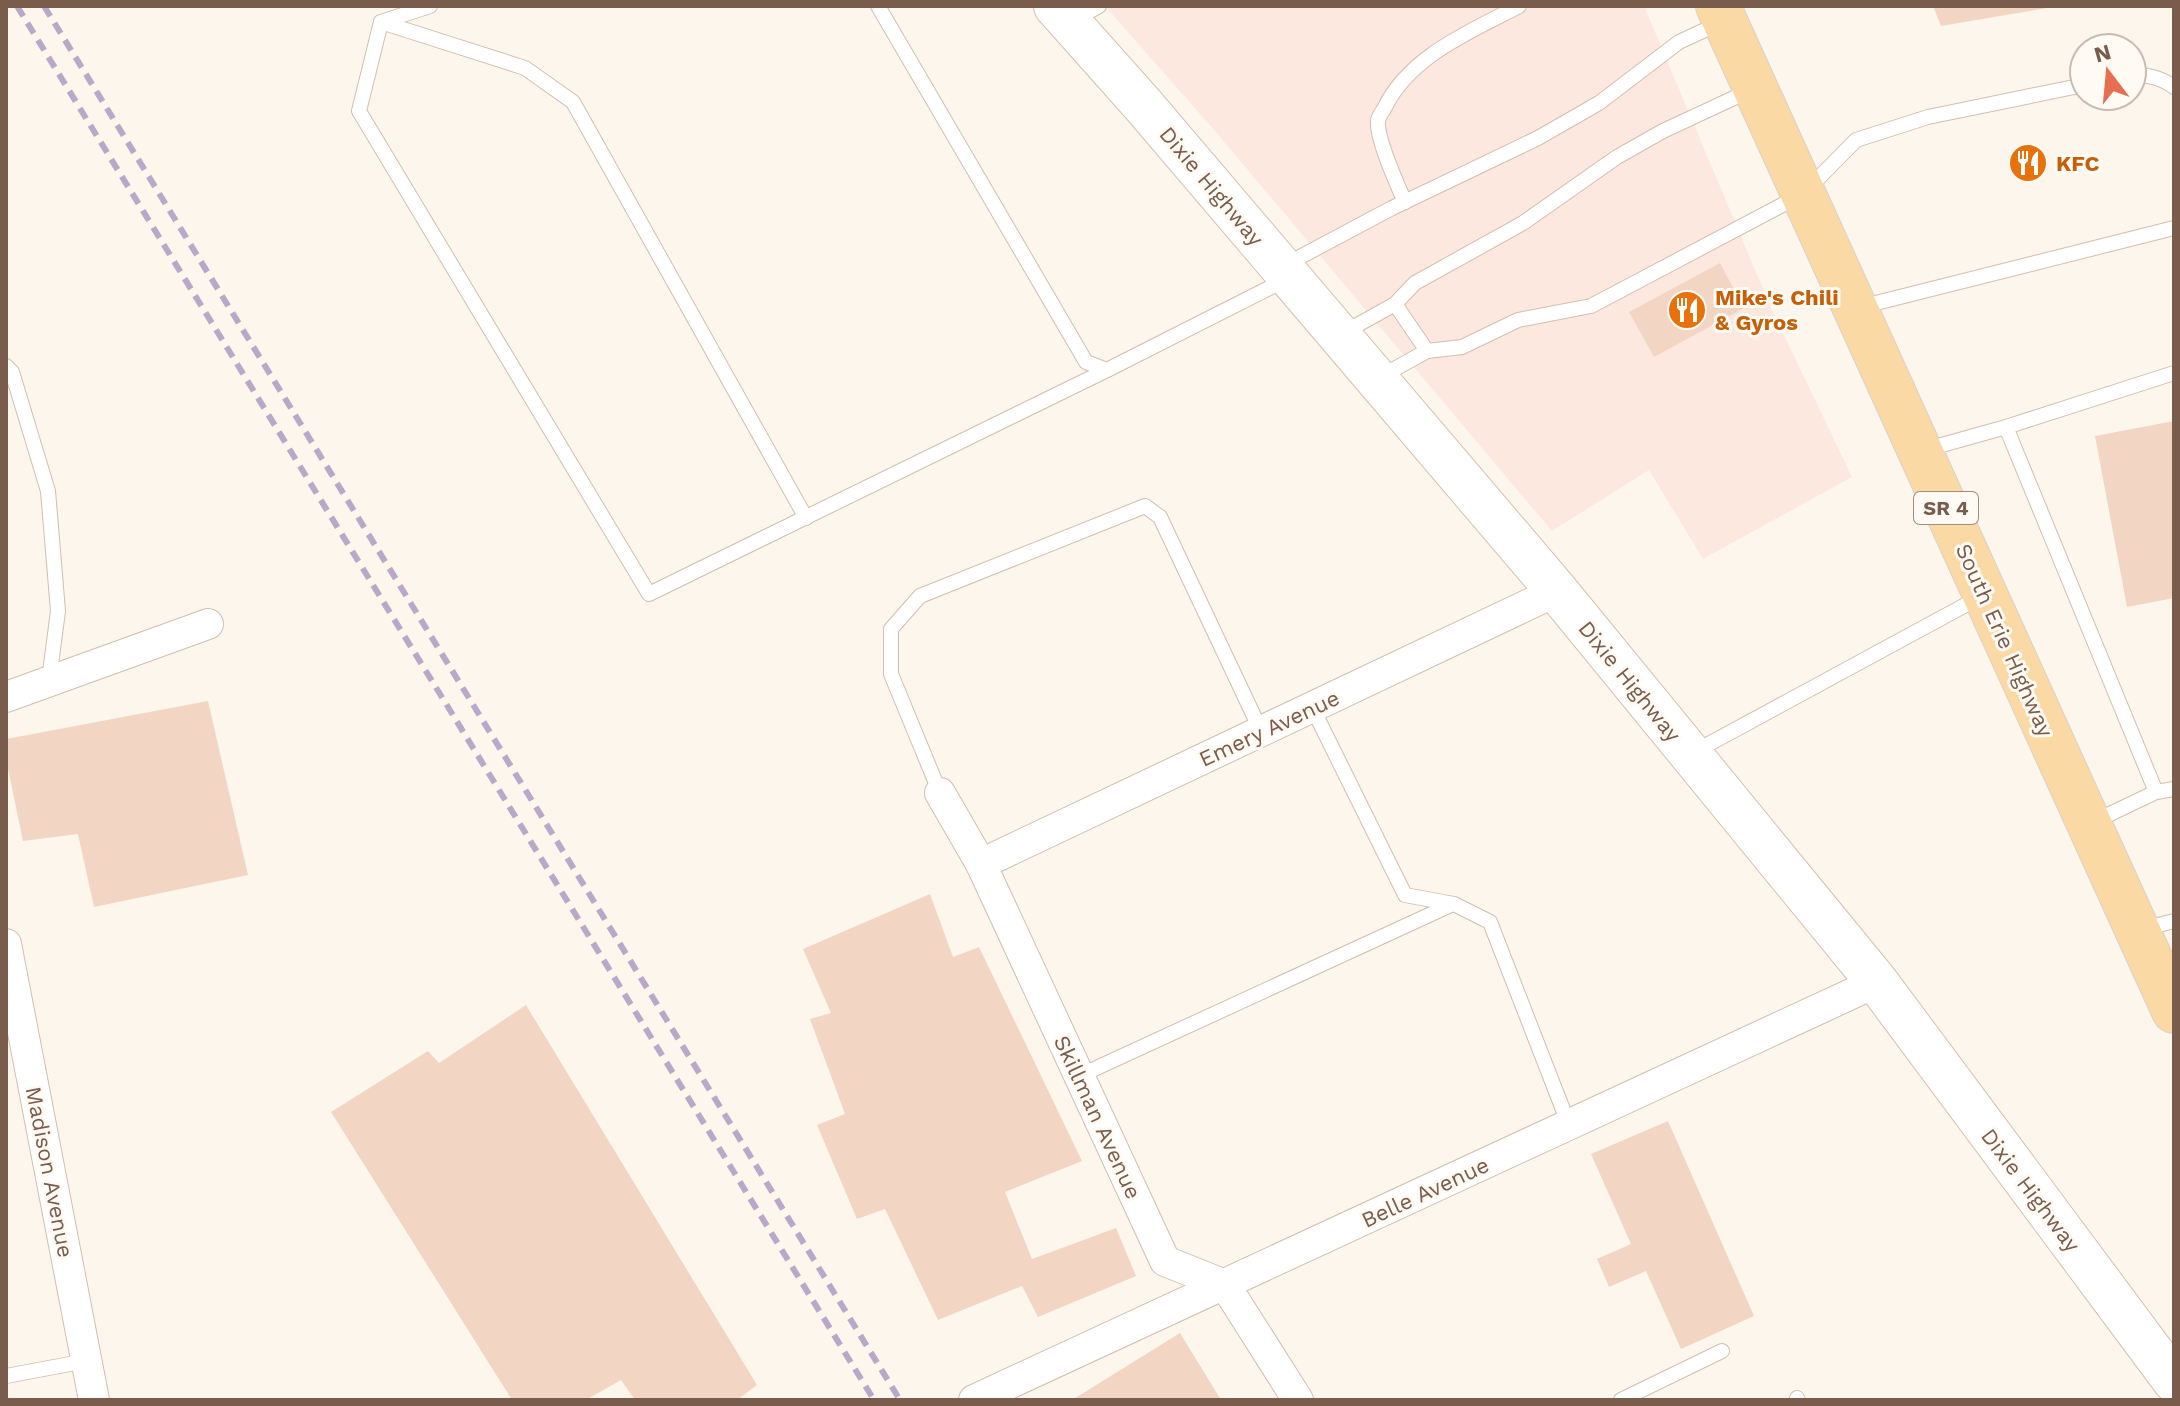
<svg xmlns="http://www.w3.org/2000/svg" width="2180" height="1406" viewBox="0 0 2180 1406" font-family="'Work Sans',sans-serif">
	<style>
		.commercial { fill: #fde8e0 }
		.building { fill: #f3d5c3 }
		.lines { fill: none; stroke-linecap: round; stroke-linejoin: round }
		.lane-casing { stroke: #d1beb0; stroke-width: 16 }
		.street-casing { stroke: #d1beb0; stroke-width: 32 }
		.secondary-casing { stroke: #d6c0b0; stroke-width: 44 }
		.primary-casing { stroke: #dad1cd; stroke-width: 46 }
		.lane { stroke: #fff; stroke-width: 14 }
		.street { stroke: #fff; stroke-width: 30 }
		.secondary { stroke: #fff; stroke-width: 42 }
		.primary { stroke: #fbd9a5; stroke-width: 44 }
		.rail { stroke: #b9a8c9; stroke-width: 6; stroke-dasharray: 12 8; stroke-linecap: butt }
		.labels { text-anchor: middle; stroke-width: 6; stroke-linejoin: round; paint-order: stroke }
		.shield { fill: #fffaf3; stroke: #a28b7f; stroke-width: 2 }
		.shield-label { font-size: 20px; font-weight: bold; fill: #7a5c4d }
		.food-label { font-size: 22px; font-weight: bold; fill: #c56008; stroke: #fffaf3; text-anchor: start }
		.street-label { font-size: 22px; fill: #7a5c4d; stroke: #fffaf3 }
	</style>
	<rect width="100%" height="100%" fill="#fdf6ec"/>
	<path class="commercial" d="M1105 6H1644L1772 310 1852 477 1703 559 1649 470 1552 531 1215 131Z"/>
	<g class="building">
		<path d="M1933 6H2047V8L1941 26Z"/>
		<path d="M1720 263 1744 308 1654 357 1629 312Z"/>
		<path d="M2174 421V598L2127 607 2095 436Z"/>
		<path d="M208 701 248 875 94 907 78 834 23 841 6 759V739Z"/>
		<path d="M930 894 953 957 979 947 1082 1161 1005 1192 1032 1259 1116 1228 1136 1276 1038 1317 1022 1286 938 1320 885 1209 857 1219 817 1125 845 1114 810 1019 831 1013 803 949Z"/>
		<path d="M526 1005 757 1385 737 1400H635L621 1380 586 1400H512L331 1112 428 1051 439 1063Z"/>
		<path d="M1668 1121 1754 1316 1681 1349 1646 1271 1609 1287 1597 1259 1631 1244 1591 1154Z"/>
		<path d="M1180 1333 1221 1400H1072Z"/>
	</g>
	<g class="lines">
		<g class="lane-casing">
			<g id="lane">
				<path d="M430 6 381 22 359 111 649 594 1107 370"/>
				<path d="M878 6 1086 362 1107 370 1287 279"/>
				<path d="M1074 20 1099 6"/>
				<path d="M381 22 525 68 573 102 806 518"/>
				<path d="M2132 76C2146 73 2163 79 2174 87"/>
				<path d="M1751 90 1663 131 1617 157 1523 223 1415 283 1395 304 1427 351 1462 347 1518 320 1591 306 1803 194 1856 140 1928 117 2084 85"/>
				<path d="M1405 202C1397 184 1376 138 1378 120 1379 116 1382 112 1384 109 1409 56 1470 32 1519 6"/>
				<path d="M1285 265 1392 208 1538 138 1599 103 1679 42 1720 23"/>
				<path d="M1860 307 2174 228"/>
				<path d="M1343 333 1395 304"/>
				<path d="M6 366 12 372 48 491 58 611 49 680"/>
				<path d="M1380 377 1427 351"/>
				<path d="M2006 427 2156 792 2093 822"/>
				<path d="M1924 450 2006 427 2174 373"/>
				<path d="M1312 707 1405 895 1454 904 1490 922 1569 1125"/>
				<path d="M1694 752 1982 596"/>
				<path d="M2156 792 2174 789"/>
				<path d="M940 793 891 674V629L920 596 1145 506 1160 517 1261 731"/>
				<path d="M2143 929 2174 921"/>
				<path d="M1079 1076 1453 904"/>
				<path d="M6 1376 86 1361"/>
				<path d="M1797 1398 1798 1400"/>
				<path d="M1621 1400 1722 1351"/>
			</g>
		</g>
		<g class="street-casing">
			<g id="street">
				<path d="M6 697 208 624"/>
				<path d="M940 793 981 864 1165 1261 1225 1285 1298 1400"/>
				<path d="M981 864 1557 591"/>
				<path d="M6 944 94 1400"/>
				<path d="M974 1400 1877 982"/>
			</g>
		</g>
		<g class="secondary-casing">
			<path id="secondary" d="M1055 6 1144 106 1557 591 1877 982 2174 1381"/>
		</g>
		<g class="primary-casing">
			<path id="primary" d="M1718 6 2174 1011"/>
		</g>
		<use href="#lane" class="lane"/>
		<use href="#street" class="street"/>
		<use href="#secondary" class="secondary"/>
		<use href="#primary" class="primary"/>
		<g class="rail">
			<path d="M17 6 874 1400"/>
			<path d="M44 6 900 1400"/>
		</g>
	</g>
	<defs>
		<g id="restaurant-disc" transform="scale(2)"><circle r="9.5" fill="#e8710a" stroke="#fffaf3"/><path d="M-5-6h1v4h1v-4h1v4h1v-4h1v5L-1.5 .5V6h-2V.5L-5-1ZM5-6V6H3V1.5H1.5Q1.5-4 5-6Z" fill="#fff"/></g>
	</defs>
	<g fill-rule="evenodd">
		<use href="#restaurant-disc" x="2028" y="163"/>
		<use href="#restaurant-disc" x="1687" y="310"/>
	</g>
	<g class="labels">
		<rect class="shield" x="1914" y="492" width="64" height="32" rx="6"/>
		<g class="shield-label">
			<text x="1946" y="515">SR 4</text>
		</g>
		<g class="food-label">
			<text x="2056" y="171">KFC</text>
			<text x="1715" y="305">Mike's Chili<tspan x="1715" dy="25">&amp; Gyros</tspan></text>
		</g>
		<g class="street-label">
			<text transform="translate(1212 186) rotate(50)" y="8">Dixie Highway</text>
			<text transform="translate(2005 640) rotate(66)" y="8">South Erie Highway</text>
			<text transform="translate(1630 681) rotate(51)" y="8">Dixie Highway</text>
			<text transform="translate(1269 728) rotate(-25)" y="8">Emery Avenue</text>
			<text transform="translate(1098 1117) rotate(65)" y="8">Skillman Avenue</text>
			<text transform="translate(50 1172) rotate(79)" y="8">Madison Avenue</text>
			<text transform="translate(2031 1190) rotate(53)" y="8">Dixie Highway</text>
			<text transform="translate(1425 1192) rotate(-25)" y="8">Belle Avenue</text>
		</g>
	</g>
	<rect width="2180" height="1406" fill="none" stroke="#7a5c4d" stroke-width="16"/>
	<g transform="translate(2108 72) rotate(344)"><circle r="38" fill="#fffaf3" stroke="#cabbb1" stroke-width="2"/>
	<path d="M0-6L14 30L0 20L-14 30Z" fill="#e76f51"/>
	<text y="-12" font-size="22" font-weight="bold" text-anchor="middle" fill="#7a5c4d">N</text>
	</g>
</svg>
